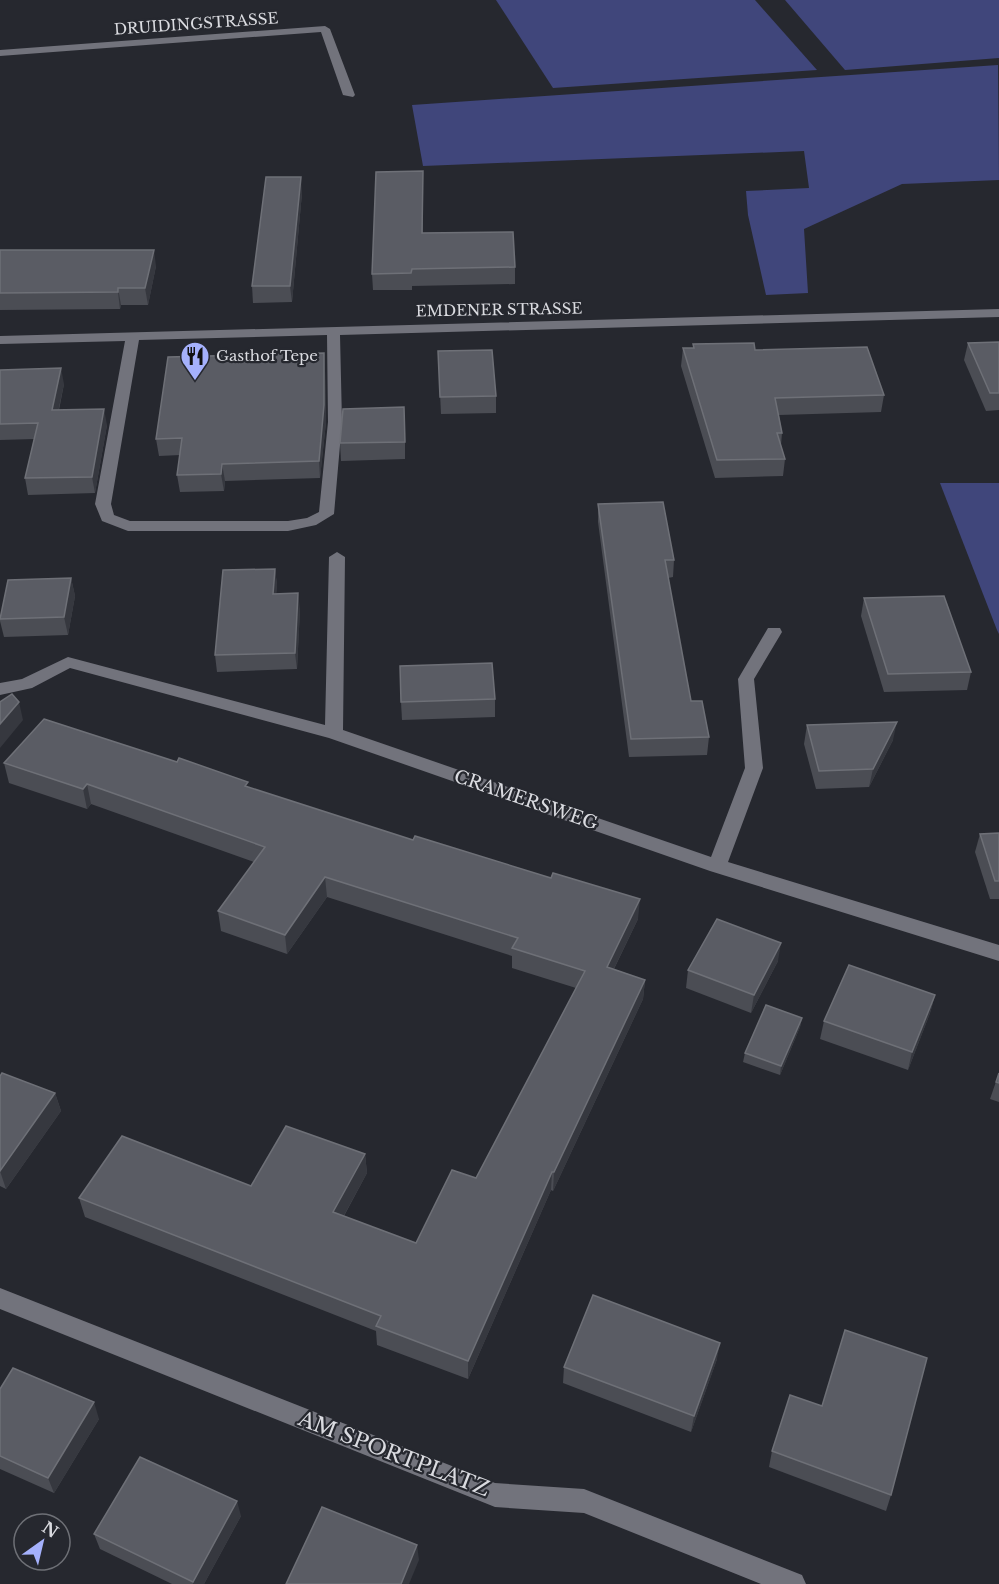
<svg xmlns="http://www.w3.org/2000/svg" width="999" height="1584" viewBox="0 0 999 1584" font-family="'Libre Baskerville',serif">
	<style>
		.green { fill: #40467b }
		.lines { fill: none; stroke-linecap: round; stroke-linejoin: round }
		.minor { fill: #72737c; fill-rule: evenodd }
		.wall { fill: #4b4d54 }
		.shaded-wall { fill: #36383f }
		.building { fill: #5a5c64; stroke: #6e7077; stroke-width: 1.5 }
		.labels { text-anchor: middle; stroke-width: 4.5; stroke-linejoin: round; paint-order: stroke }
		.far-street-label { font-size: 15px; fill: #dadbe0; stroke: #26282f }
		.far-poi-label { font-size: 15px; fill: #dadbe0; stroke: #26282f; text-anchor: start }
		.street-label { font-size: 18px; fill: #dadbe0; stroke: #26282f }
		.near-street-label { font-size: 21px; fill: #dadbe0; stroke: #26282f }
	</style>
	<rect width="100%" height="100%" fill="#26282f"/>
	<g class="green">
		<path d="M496 0H755L817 70 553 88Z"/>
		<path d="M785 0H999V58L845 70Z"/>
		<path d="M998 65 999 180 902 184 804 229 808 293 766 295 748 215 746 191 809 188 804 151 423 166 412 105Z"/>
		<path d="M940 483H999V634L997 630Z"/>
	</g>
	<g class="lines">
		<g class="minor">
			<path d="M325 26 330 29 355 95 353 97 343 95 321 32 0 56V50Z"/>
			<path d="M999 309V317L340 335 342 422 334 514 316 525 288 531H128L102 521 95 504 125 341 0 344V336ZM327 335 328 422 319 512 307 518 288 521H130L114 515 111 504 139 340Z"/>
			<path d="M337 552 345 557 343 730 711 857 745 768 738 679 768 628H780L782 632 754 679 763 768 728 862 999 945V961L710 871 329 738 70 668 32 688 0 695V683L22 679 68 657 325 725 329 557Z"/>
			<path d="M0 1288 495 1483 584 1489 802 1575 806 1584H761L584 1513 495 1507 0 1309Z"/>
		</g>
	</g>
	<g class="wall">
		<path d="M423 187V233L515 267V284L412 286V290H373L372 274Z"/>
		<path d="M302 193 292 302 253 303 252 286Z"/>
		<path d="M0 250 156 266 148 305H121L120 309 0 310Z"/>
		<path d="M999 342V410L986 411 964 360 968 343Z"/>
		<path d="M693 344 755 350 884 395 881 412 779 415 782 433 781 445 785 459 783 476 715 478 681 366 683 348H693Z"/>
		<path d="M438 351 496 396V413L441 414Z"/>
		<path d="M0 370 64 384 59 410 107 425 95 493 28 495 25 478 34 439 0 440Z"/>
		<path d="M325 370 326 422 320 478 225 481 224 491 180 492 177 475 180 455 159 456 156 439Z"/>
		<path d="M405 425V459L341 461 340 443Z"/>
		<path d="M598 504 674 560 673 577 668 578 691 701 709 737 707 755 629 757 598 522Z"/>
		<path d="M275 569 277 585 276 594 300 609 297 669 217 672 215 655Z"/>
		<path d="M71 578 75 596 68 635 4 637 0 621V616Z"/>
		<path d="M864 598 971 672 967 690 884 692 861 616Z"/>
		<path d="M495 699V717L402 720 401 702Z"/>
		<path d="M807 725 893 740 869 787 816 789 804 744Z"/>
		<path d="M4 763 248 787 638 919 614 969 645 980 643 999 553 1191 551 1190 468 1379 377 1345 376 1331 85 1217 79 1198 251 1186 365 1154 367 1173 344 1216 416 1243 476 1178 576 988 512 968V956L327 897 287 954 221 931 218 911 254 862 91 804 87 809 9 783Z"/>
		<path d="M999 833V899H990L975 852 980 834Z"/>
		<path d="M778 961 751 1013 686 988 688 970Z"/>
		<path d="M935 995 930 1013 908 1070 820 1039 824 1021Z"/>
		<path d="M802 1018 800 1027 780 1075 743 1062 745 1053Z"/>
		<path d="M999 1073V1102L990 1099Z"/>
		<path d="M0 1076 55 1093 61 1111 6 1189 0 1186Z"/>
		<path d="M717 1359 691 1432 563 1383 564 1367Z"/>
		<path d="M0 1389 99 1419 54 1493 0 1469Z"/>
		<path d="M772 1451 891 1495 886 1511 769 1467Z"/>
		<path d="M241 1516 204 1584H172L100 1549 94 1534Z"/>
	</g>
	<g class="shaded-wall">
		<path d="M301 177 302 193 292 302 290 286Z"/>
		<path d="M154 250 156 266 148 305 145 288Z"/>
		<path d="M118 288 121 305 120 309 118 292Z"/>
		<path d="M324 353 325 370 326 422 320 478 319 461Z"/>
		<path d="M61 368 64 384 55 426 52 410Z"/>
		<path d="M104 409 107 425 95 493 92 477Z"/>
		<path d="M222 464 225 481 224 491 221 474Z"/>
		<path d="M275 569 277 585 275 610 273 594Z"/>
		<path d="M71 578 75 596 68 635 64 617Z"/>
		<path d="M298 593 300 609 297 669 295 653Z"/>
		<path d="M19 702 23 720 0 748V724Z"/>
		<path d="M897 722 893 740 869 787 873 769Z"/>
		<path d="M87 784 91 804 87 809 83 789Z"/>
		<path d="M325 877 327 897 287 954 285 935Z"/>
		<path d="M640 899 638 919 605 987 607 967Z"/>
		<path d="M781 943 778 961 751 1013 754 995Z"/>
		<path d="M645 980 643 999 553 1191 554 1172Z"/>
		<path d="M935 995 930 1013 908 1070 912 1052Z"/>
		<path d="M802 1018 800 1027 780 1075 781 1066Z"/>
		<path d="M55 1093 61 1111 6 1189 0 1171Z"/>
		<path d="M365 1154 367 1173 336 1230 333 1212Z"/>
		<path d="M552 1172 551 1190 468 1379V1361Z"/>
		<path d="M720 1343 717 1359 691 1432 694 1416Z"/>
		<path d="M94 1402 99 1419 54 1493 48 1478Z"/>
		<path d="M237 1501 241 1516 204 1584H193V1582Z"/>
		<path d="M417 1545 419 1560 409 1584H401Z"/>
	</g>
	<g class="building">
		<path d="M423 171 422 233 513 232 515 267 412 269 411 273 372 274 376 172Z"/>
		<path d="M266 177H301L290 286H252Z"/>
		<path d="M0 250H154L145 288H118V292L0 293Z"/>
		<path d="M999 342V393H990L968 343Z"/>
		<path d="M754 343 755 350 867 347 884 395 775 398 782 433H777L785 459 717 460 683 348H694L693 344Z"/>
		<path d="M492 350 496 396 440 397 438 351Z"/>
		<path d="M324 353V405L319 461 222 464 221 474 177 475 182 438 156 439 168 357Z"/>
		<path d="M61 368 52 410 104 409 92 477 25 478 38 423 0 424V370Z"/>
		<path d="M404 407 405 442 340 443 343 409Z"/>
		<path d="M663 502 674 560H665L691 701H702L709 737 631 739 598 504Z"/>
		<path d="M275 569 273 594 298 593 295 653 215 655 223 570Z"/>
		<path d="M71 578 64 617 0 619 8 580Z"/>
		<path d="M944 596 971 672 888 674 864 598Z"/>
		<path d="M492 663 495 699 401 702 400 666Z"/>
		<path d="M12 694 19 702 0 724V702Z"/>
		<path d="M44 719 177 762 179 758 248 782 245 786 413 840 415 836 551 878 553 873 640 899 607 967 645 980 554 1172H552L468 1361 376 1326 381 1316 79 1198 122 1136 251 1186 286 1126 365 1154 333 1212 416 1243 452 1170 476 1178 585 971 512 948 518 938 325 877 285 935 218 911 265 847 87 784 83 789 4 763Z"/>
		<path d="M897 722 873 769 819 771 807 725Z"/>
		<path d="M999 833V881H995L980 834Z"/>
		<path d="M717 919 781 943 754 995 688 970Z"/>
		<path d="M849 965 935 995 912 1052 824 1021Z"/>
		<path d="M766 1005 802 1018 781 1066 745 1053Z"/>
		<path d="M2 1073 55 1093 0 1171V1076Z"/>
		<path d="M999 1073V1083L996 1082Z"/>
		<path d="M593 1295 720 1343 694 1416 564 1367Z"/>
		<path d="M845 1330 927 1358 891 1495 772 1451 790 1395 822 1406Z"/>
		<path d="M13 1368 94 1402 48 1478 0 1456V1389Z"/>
		<path d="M140 1457 237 1501 193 1582 94 1534Z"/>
		<path d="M322 1507 417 1545 401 1584H286Z"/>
	</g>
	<defs>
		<g id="restaurant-pin" transform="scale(1.5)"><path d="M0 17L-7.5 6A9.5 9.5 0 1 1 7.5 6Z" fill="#a5b1fc" stroke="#26282f"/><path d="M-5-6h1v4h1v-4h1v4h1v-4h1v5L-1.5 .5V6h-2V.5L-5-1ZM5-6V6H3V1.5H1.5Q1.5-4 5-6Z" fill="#111"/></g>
	</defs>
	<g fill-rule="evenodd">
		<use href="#restaurant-pin" x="195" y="356"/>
	</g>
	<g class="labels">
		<g class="far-street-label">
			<text transform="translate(196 24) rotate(-4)" y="5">DRUIDINGSTRASSE</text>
			<text transform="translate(499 310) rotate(-1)" y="5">EMDENER STRASSE</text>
		</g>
		<g class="far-poi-label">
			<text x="216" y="361">Gasthof Tepe</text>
		</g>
		<g class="street-label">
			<text transform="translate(526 800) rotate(19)" y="6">CRAMERSWEG</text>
		</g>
		<g class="near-street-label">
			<text transform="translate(394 1454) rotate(21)" y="7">AM SPORTPLATZ</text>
		</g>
	</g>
	<g transform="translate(42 1542) rotate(34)"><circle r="28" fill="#26282f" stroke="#6e7076" stroke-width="1.5"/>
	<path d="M0-4.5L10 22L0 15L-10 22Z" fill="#a5b1fc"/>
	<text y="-9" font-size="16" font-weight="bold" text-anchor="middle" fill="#dadbe0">N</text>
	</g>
</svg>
